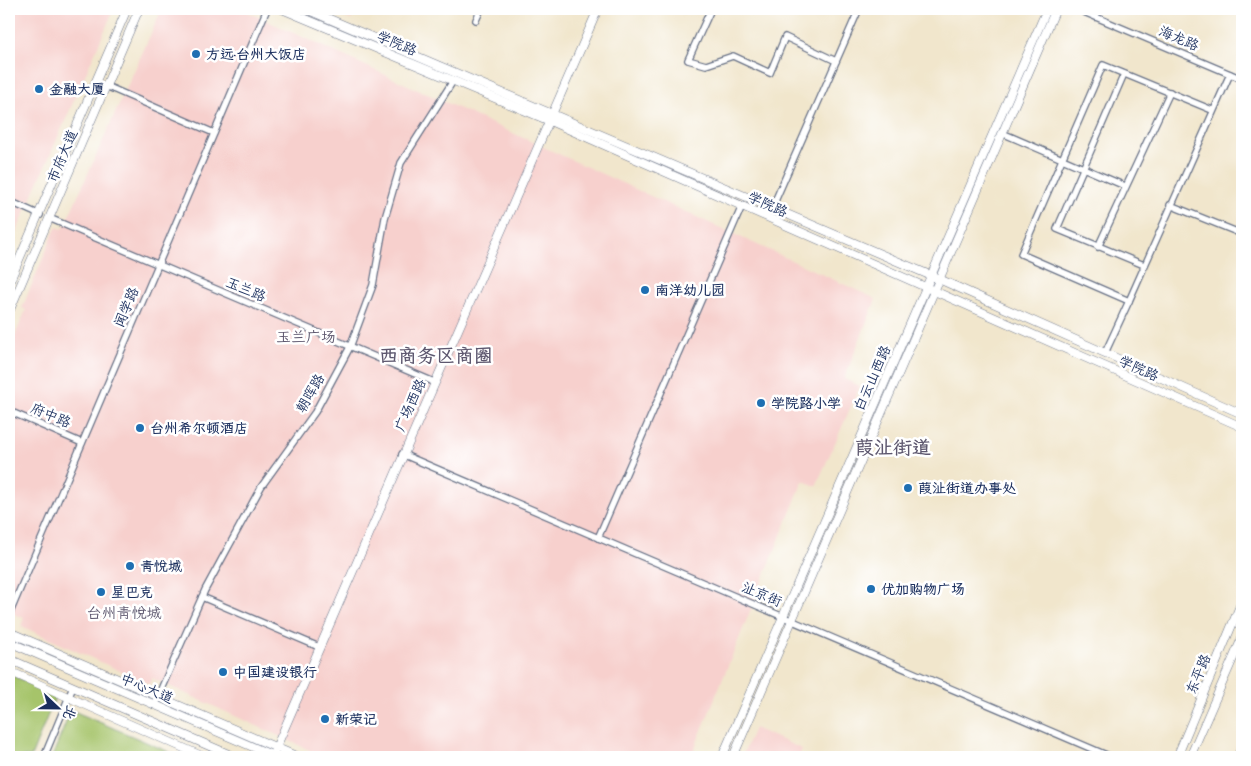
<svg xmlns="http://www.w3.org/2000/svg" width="1251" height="766" viewBox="0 0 1251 766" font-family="'Architects Daughter','LXGW WenKai TC',sans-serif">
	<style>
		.built { fill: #f7d0cd }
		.green { fill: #a6c46b; stroke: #607a64 }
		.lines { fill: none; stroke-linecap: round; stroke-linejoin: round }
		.minor-casing { stroke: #666f84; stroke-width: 8 }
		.major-casing { stroke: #666f84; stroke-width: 9 }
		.minor { stroke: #fff; stroke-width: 5.5 }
		.major { stroke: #fff; stroke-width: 8 }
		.poi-dot { fill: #1f6fb2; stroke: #fff; stroke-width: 2 }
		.labels { text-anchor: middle; stroke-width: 5; stroke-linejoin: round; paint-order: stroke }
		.street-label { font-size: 14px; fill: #1b2f5e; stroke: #fff }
		.poi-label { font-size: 14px; font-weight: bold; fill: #1b2f5e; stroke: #fff; text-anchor: start }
		.neighbourhood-label { font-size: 15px; fill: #5e586f; stroke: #fff }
		.district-label { font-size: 19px; font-weight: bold; fill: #5e586f; stroke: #fff }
	</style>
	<rect width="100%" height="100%" fill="#fff"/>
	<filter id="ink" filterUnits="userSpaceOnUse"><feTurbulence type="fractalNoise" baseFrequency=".02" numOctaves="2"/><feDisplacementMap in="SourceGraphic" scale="10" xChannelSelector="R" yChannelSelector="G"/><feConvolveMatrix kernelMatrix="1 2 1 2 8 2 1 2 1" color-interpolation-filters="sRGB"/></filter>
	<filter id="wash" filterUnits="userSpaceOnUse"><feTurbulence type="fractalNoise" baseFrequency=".0096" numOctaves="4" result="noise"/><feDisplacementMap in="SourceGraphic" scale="20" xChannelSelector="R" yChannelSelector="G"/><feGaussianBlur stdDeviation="1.12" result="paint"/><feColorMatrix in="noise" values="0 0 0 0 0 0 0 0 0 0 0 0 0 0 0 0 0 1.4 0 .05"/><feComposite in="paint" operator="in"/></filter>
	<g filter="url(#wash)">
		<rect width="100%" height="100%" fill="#f1e6cc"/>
		<g class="built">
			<path d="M9 9H114L9 249Z"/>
			<path d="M162 9H241L876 299 844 379 860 386 816 486 803 481 691 757H325L152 678 149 684 21 626 24 618 9 612V349L26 310 22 308 56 227 63 229Z"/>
			<path d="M325 9H356L351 20Z"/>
			<path d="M754 728 802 749 799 757H742Z"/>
		</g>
		<g class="green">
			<path d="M9 674 56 695 31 757H9Z"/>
			<path d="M71 710 181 757H52Z"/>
		</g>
	</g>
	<g filter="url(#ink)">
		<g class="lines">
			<g class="minor-casing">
				<g id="minor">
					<path d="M711 9 688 60 706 65 733 56 770 73 785 37 836 61"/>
					<path d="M1077 9 1242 79"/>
					<path d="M476 20 481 9"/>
					<path d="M1124 74 1057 229 1144 265"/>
					<path d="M106 86 214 133"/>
					<path d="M1002 133 1125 186"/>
					<path d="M9 201 40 215"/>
					<path d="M1170 205 1242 234"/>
					<path d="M772 208 859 9"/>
					<path d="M49 218 434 382"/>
					<path d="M1098 247 1170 92"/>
					<path d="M1129 301 1230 74"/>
					<path d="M1105 353 1129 301 1021 254 1103 65 1212 110"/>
					<path d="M9 411 82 443"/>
					<path d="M402 454 1111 757"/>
					<path d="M598 538 742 206"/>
					<path d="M202 597 319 647"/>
					<path d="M9 615 267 9"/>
					<path d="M154 705 205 590 261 487 315 412 350 347 373 285 385 218 401 163 453 81"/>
					<path d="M44 757 73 687"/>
					<path d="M1237 757 1242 746"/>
				</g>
			</g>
			<g class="major-casing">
				<g id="major">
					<path d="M282 9 550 121 1242 427"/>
					<path d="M306 9 939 279 1242 414"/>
					<path d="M9 283 127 9"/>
					<path d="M9 312 139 9"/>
					<path d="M9 632 298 757"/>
					<path d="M9 642 276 757"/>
					<path d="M9 659 235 757"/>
					<path d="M9 671 204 757"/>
					<path d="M272 757 598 9"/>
					<path d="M722 757 1047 9"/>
					<path d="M733 757 1056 9"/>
					<path d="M1177 757 1242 601"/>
					<path d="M1190 757 1242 638"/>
				</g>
			</g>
			<use href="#minor" class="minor"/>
			<use href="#major" class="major"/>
		</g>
	</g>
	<g class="poi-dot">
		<circle cx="196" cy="54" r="5"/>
		<circle cx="39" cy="89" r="5"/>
		<circle cx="645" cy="290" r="5"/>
		<circle cx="761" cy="403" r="5"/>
		<circle cx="140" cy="428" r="5"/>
		<circle cx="908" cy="488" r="5"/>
		<circle cx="130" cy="566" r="5"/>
		<circle cx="871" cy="589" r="5"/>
		<circle cx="101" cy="592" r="5"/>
		<circle cx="223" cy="672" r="5"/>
		<circle cx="325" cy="719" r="5"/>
	</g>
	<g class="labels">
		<g class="street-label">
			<text transform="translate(1179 38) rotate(23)" y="5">海龙路</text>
			<text transform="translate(397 43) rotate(23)" y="5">学院路</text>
			<text transform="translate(62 156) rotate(-67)" y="5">市府大道</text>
			<text transform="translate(768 204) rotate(24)" y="5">学院路</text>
			<text transform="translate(246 289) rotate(23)" y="5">玉兰路</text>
			<text transform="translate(126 307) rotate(-67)" y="5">闻学路</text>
			<text transform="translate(1139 368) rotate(24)" y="5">学院路</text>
			<text transform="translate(872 378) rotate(-66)" y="5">白云山西路</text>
			<text transform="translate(310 393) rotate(-60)" y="5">朝晖路</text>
			<text transform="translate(410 405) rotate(-66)" y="5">广场西路</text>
			<text transform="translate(51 415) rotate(23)" y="5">府中路</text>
			<text transform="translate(762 594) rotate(23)" y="5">沚京街</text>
			<text transform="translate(1198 674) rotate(-67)" y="5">东平路</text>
			<text transform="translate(147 688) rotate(23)" y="5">中心大道</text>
		</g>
		<g class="poi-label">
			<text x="206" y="59">方远·台州大饭店</text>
			<text x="49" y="94">金融大厦</text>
			<text x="655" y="295">南洋幼儿园</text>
			<text x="771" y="408">学院路小学</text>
			<text x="150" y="433">台州希尔顿酒店</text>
			<text x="918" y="493">葭沚街道办事处</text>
			<text x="140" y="571">青悦城</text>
			<text x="881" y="594">优加购物广场</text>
			<text x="111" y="597">星巴克</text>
			<text x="233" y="677">中国建设银行</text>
			<text x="335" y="724">新荣记</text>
		</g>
		<g class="neighbourhood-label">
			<text x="306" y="342">玉兰广场</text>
			<text x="124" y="618">台州青悦城</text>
		</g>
		<g class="district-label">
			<text x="436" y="362">西商务区商圈</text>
			<text x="893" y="454">葭沚街道</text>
		</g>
	</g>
	<rect width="1251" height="766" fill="none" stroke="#fff" stroke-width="30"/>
	<g transform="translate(58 708) rotate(112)" stroke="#ffffff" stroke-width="4" paint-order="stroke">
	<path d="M0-4L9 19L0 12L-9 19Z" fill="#1b2f5e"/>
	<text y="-8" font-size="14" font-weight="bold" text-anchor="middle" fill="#1b2f5e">北</text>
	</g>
</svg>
